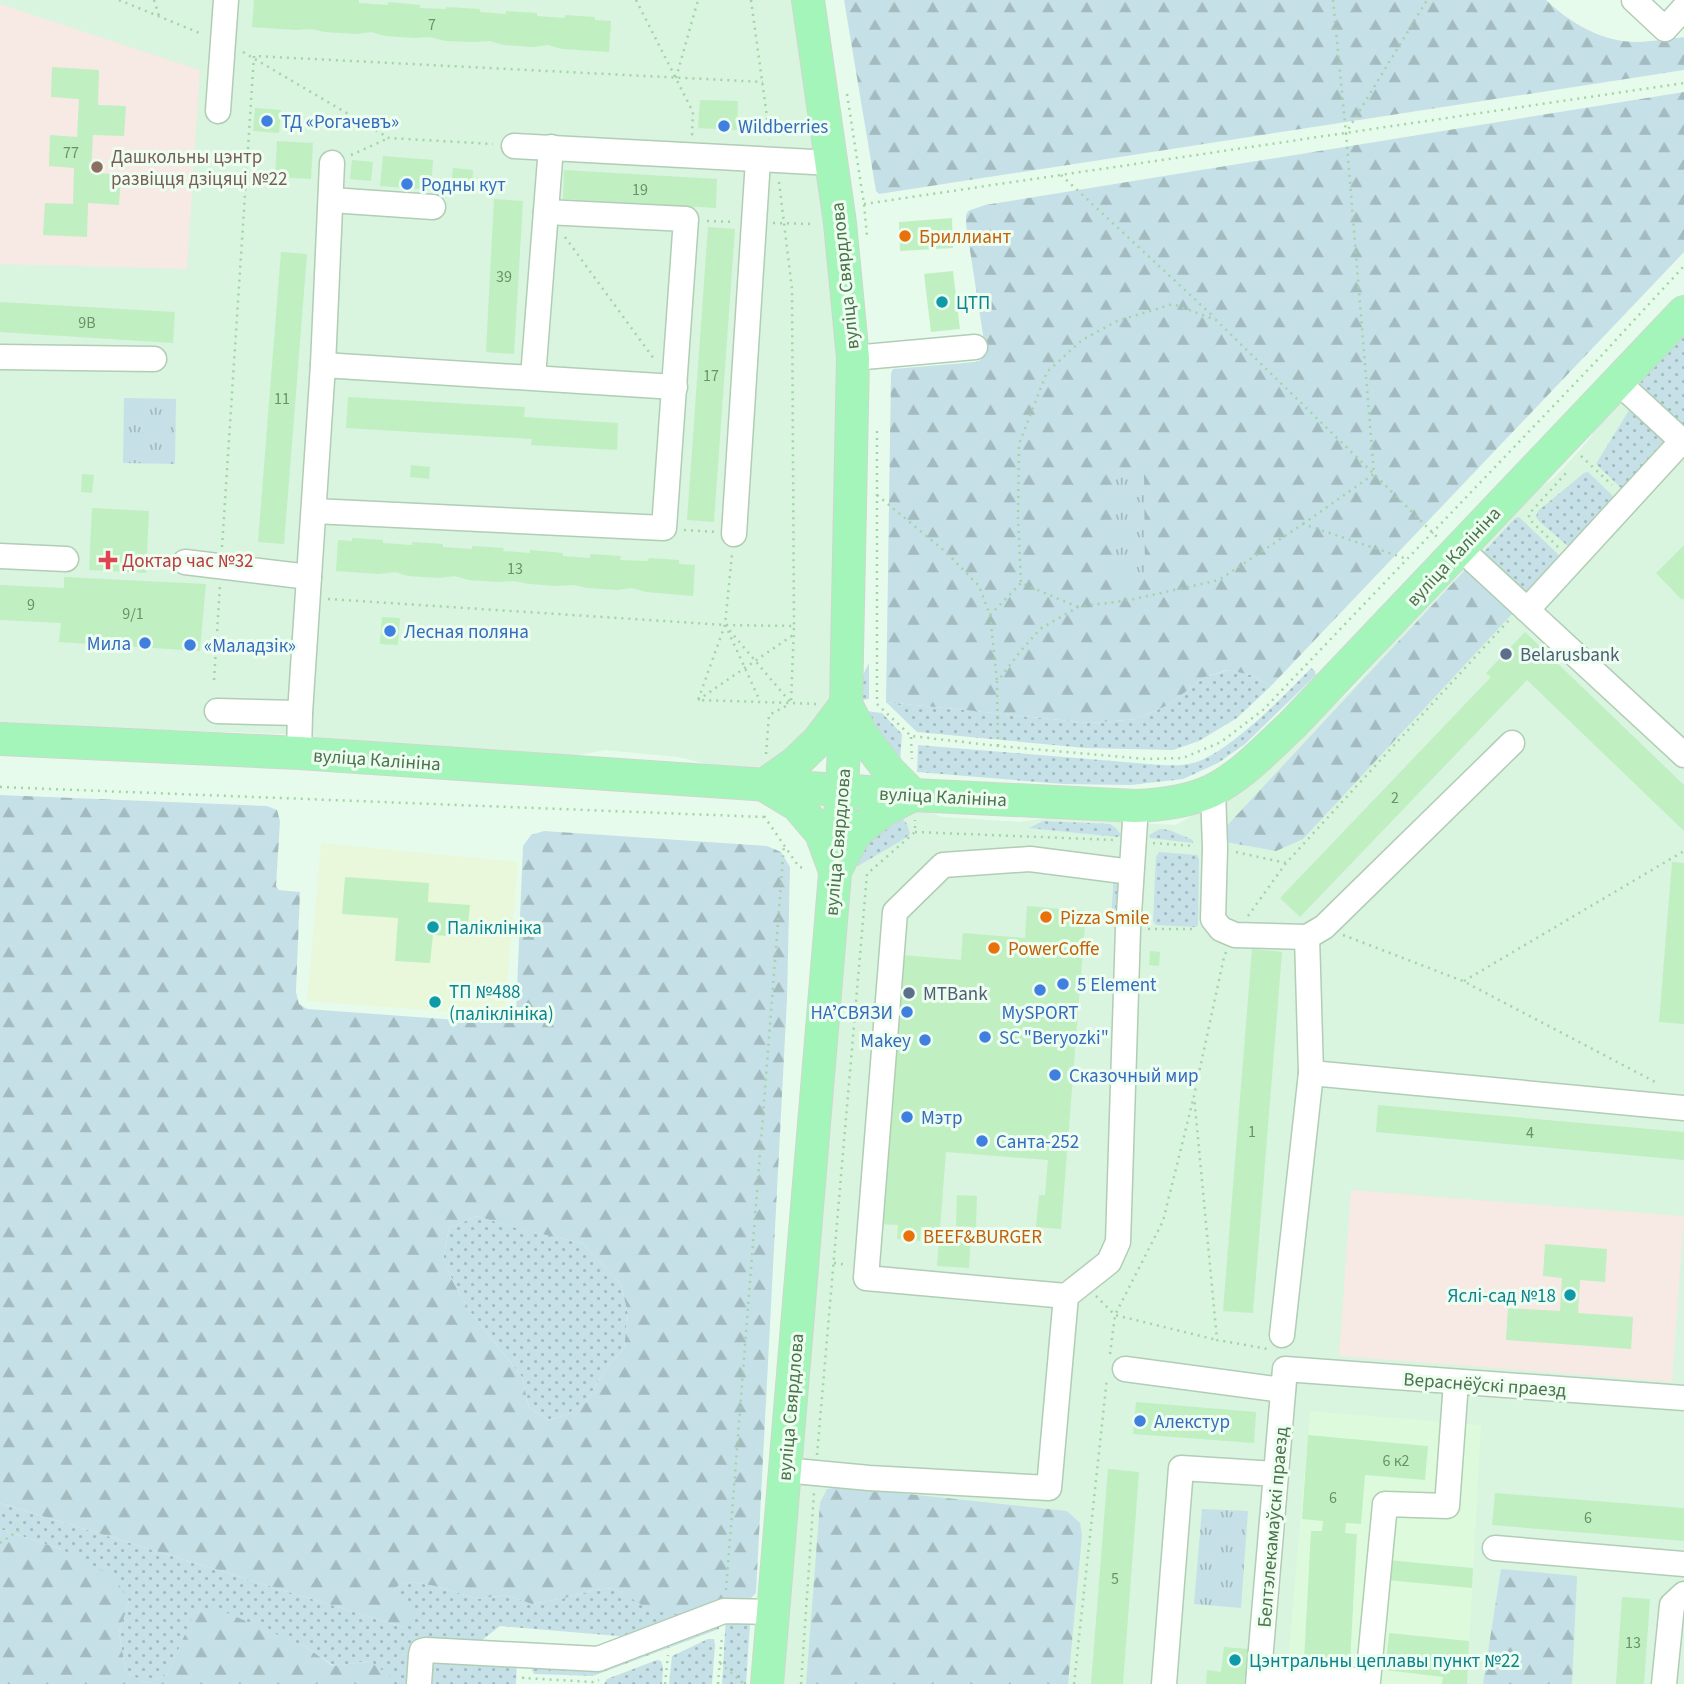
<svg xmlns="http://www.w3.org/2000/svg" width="1684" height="1684" viewBox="0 0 1684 1684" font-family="'Source Sans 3',sans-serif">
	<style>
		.residential { fill: #d9f4df }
		.commercial { fill: #ddfbdc }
		.education { fill: #f7e9e4 }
		.medical { fill: #e9f8db }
		.grass { fill: url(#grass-dots) }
		.forest { fill: url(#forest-firs); fill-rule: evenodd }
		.park { fill: url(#park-tufts) }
		.building { fill: #c0efc2 }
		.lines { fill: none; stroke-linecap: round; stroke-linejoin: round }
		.minor-casing { stroke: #b1ceb4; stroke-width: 27 }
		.major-casing { stroke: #cdd8cd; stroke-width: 34 }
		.path { stroke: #a3d4a5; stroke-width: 2.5; stroke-dasharray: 2 5; stroke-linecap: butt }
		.minor { stroke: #fff; stroke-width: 24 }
		.major { stroke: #a4f5ba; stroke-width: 32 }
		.shop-dot { fill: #3f7fe0; stroke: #edfef1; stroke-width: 2.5 }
		.education-dot { fill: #8d6e63; stroke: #edfef1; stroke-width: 2.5 }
		.food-dot { fill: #e8710a; stroke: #edfef1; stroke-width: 2.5 }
		.culture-dot { fill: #0f9aa8; stroke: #edfef1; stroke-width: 2.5 }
		.health-dot { fill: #e0444e; stroke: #edfef1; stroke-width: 2.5 }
		.service-dot { fill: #5c6f8a; stroke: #edfef1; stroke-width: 2.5 }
		.labels { text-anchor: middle; stroke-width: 6; stroke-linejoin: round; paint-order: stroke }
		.number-label { font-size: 16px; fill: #6a926a }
		.shop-label { font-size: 19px; fill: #366cbe; stroke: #edfef1; text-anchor: start }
		.education-label { font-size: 19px; fill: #785e54; stroke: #edfef1; text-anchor: start }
		.food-label { font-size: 19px; fill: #c56008; stroke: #edfef1; text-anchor: start }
		.street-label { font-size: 19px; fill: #4d734d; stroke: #edfef1 }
		.culture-label { font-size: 19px; fill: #0d838f; stroke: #edfef1; text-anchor: start }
		.health-label { font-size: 19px; fill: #be3a42; stroke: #edfef1; text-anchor: start }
		.service-label { font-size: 19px; fill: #4e5e75; stroke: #edfef1; text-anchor: start }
	</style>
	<defs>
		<pattern id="grass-dots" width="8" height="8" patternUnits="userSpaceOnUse" patternTransform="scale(1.75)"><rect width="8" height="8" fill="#c6e0e8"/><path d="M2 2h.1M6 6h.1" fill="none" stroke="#a3babe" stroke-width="1.8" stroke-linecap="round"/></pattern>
		<pattern id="forest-firs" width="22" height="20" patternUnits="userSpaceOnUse" patternTransform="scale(1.75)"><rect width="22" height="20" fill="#c6e0e8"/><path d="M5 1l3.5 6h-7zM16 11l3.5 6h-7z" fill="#a3babe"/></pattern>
		<pattern id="park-tufts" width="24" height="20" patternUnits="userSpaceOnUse" patternTransform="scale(1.75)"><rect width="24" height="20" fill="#c6e0e8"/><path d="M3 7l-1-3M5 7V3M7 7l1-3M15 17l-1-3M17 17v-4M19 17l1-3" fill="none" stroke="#a3babe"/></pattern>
	</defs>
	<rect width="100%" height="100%" fill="#e7fbec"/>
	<g class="residential">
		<path d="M0 0H791L828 250 839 381 841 455 830 697 826 722 761 770 723 768 678 757 605 750 562 758 284 734 0 724Z"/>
		<path d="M1684 326V1684H777L852 840 917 808 943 817 1020 822 1047 818 1176 825 1254 780 1353 688 1519 502 1554 478 1586 443 1630 383Z"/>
	</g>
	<path class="commercial" d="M1310 1411 1481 1425 1467 1684H1286Z"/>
	<g class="education">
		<path d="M0 4 200 70 187 269 0 264Z"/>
		<path d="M1351 1190 1684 1216 1672 1382 1339 1356Z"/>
	</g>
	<path class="medical" d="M321 843 518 862 504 1016 307 1001Z"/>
	<g class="grass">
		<path d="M1684 333V426L1682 429 1633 387Z"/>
		<path d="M1631 407 1670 438 1622 489 1596 464Z"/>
		<path d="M1588 472 1615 498 1569 547 1540 522 1536 517 1538 511 1584 473Z"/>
		<path d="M1519 517 1561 557 1526 596 1481 555 1515 518Z"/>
		<path d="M869 663V699L862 700 861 679Z"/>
		<path d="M1311 668 1315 671 1316 675 1245 744 1218 763 1183 779 1131 785 1063 784 917 772 918 745 1161 765C1169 765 1179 766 1188 764 1222 760 1286 694 1311 668Z"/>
		<path d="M1229 670 1251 675 1271 686 1237 718 1199 741 1173 750 1085 748 917 732 886 702 1090 723 1137 719 1168 705 1205 677Z"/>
		<path d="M866 711 882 713 902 734 900 762 863 712Z"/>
		<path d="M901 817 907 824 910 834 904 839 858 866H852L855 845Z"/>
		<path d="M1043 821 1110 824 1116 828 1121 835 1118 837 1029 828Z"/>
		<path d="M1160 829 1169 830 1193 840V843L1150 838 1149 835Z"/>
		<path d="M1159 852 1197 855 1199 859 1198 925 1196 927 1156 925 1153 921 1156 857Z"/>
		<path d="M1114 874 1122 879 1119 920 1111 918Z"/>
		<path d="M477 1216 520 1229 582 1243 621 1284 628 1314 624 1348 605 1370 586 1402 566 1415 548 1420 529 1407 522 1377 472 1314 458 1291 443 1260 449 1228Z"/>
		<path d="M0 1503 403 1627 394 1589 402 1583 413 1582 440 1587 477 1599 506 1595 532 1604 565 1598 594 1590 614 1588 630 1597 683 1615 642 1638 500 1626 477 1644 417 1642 413 1684H389V1676L370 1661 334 1666 306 1647 218 1610 196 1612 167 1675 146 1683 126 1672 119 1633 129 1601 61 1549 0 1529Z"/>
		<path d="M726 1615 748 1620 750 1625 746 1684H722Z"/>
		<path d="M720 1616 719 1629 593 1676 534 1674 531 1668 533 1664H594Z"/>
		<path d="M708 1639H714L715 1645 712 1684H669L672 1656Z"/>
		<path d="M428 1659H517L516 1684H422Z"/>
		<path d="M657 1660 661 1661 663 1667 662 1684H604L607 1679Z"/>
	</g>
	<g class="forest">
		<path d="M844 0H1546C1571 24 1604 43 1640 42 1654 41 1669 39 1684 37V70L879 194 876 191Z"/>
		<path d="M1684 92V252L1271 686 1251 675 1228 670 1205 677 1168 705 1137 719 1090 723 886 702 891 373 893 369 976 362C984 359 985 356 985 348L966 224V215L968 211 985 205Z"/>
		<path d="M1465 570H1468L1512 610V614L1303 839 1276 851 1220 841 1222 831Z"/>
		<path d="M0 795 267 806 277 810 280 821 276 886 279 890 300 892 296 992 299 1004 307 1009 498 1023 507 1021 516 1012 523 846 531 835 544 831 767 846 781 852 790 867 787 999 756 1593 751 1598 744 1602 684 1615 652 1611 614 1588 594 1590 565 1598 532 1604 506 1595 477 1599 440 1587 413 1582 402 1583 394 1589 398 1600 412 1613 410 1625 403 1627 0 1503ZM477 1216 519 1229 582 1243 621 1284 628 1314 624 1348 605 1370 586 1402 566 1415 548 1420 529 1407 522 1377 472 1314 458 1291 443 1260 449 1228Z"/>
		<path d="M842 1487 1067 1511 1080 1523 1082 1535 1068 1684H806L820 1503 827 1489Z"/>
		<path d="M0 1529 61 1549 114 1577 129 1601 119 1633 126 1672 146 1683 167 1675 195 1612 218 1609 306 1647 333 1666 370 1661 390 1676 389 1684H0Z"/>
		<path d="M1501 1569 1577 1576 1572 1684H1483Z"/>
	</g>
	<g class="park">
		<path d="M124 398 176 399 175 464 123 463Z"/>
		<path d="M1115 472H1144L1145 576H1116Z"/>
		<path d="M1202 1509 1248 1511 1241 1608 1194 1604Z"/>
	</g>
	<g class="building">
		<path d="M254 0H359V3L388 5V2L420 5V8L446 9 447 7 480 9V12L506 14V11L537 13V16L565 18V15L595 17V20L611 21 609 52 562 49 548 45 533 47 504 45 490 41 474 42 446 41 430 37 415 38 385 36 371 32 357 34 325 32 311 29 296 30 252 27Z"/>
		<path d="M52 67 99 70 98 105 126 106 124 136 93 135 91 173 121 174 119 205 88 203 87 237 43 235 45 203 73 204 74 168 49 166 50 135 77 137 79 99 51 97Z"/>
		<path d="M700 100 738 101 737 130 698 128Z"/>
		<path d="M255 108 281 110 279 133 253 131Z"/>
		<path d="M277 141 313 143 311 179 275 177Z"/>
		<path d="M383 156 433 160 431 190 380 186Z"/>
		<path d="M352 160 373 162 371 181 350 179Z"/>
		<path d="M453 168 473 170 472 188 451 187Z"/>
		<path d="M564 170 717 179 716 208 563 199Z"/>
		<path d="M494 199 523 201 514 354 486 352Z"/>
		<path d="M952 218 953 248 900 251 899 222Z"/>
		<path d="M708 227 735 229 714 522 687 520Z"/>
		<path d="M281 252 307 254 284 544 258 542Z"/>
		<path d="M953 271 960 329 931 332 924 274Z"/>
		<path d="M0 302 175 312 173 343 0 332Z"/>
		<path d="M348 397 525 407 524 417 618 423 617 450 531 445 532 439 346 428Z"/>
		<path d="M411 465 430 467 429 479 410 477Z"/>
		<path d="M82 474 94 475 92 493 81 492Z"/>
		<path d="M92 508 149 511 146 573 89 570Z"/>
		<path d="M352 538 383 540V543L412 545V542L443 544V547L472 549V546L504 548 503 551 530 553V550L563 553V556L590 558V554L621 556 620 560 648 561 649 558 679 560V564L695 565 693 596 646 592 632 588 617 590 587 588 574 585 557 586 529 584 514 581 499 582 469 580 454 576 440 578 408 576 395 572 379 574 336 571 338 540 352 541Z"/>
		<path d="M1684 545V598L1682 600 1656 573Z"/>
		<path d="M64 577 206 584 200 651 59 642 61 623 0 620V585L64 588Z"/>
		<path d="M382 617 400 618 398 645 380 644Z"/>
		<path d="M1525 632 1684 785V831L1527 680 1300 917 1280 898 1491 677 1486 673Z"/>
		<path d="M1672 862 1684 863V1024L1659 1022Z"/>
		<path d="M345 877 429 883 428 902 470 905 467 937 433 935 430 963 395 961 398 918 342 914Z"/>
		<path d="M1027 906 1086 911 1061 1229 1036 1227 1039 1195H1045L1048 1160 946 1152 940 1229 921 1227 920 1241 897 1239 898 1225 880 1224 901 955 961 960 963 933 1025 938Z"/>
		<path d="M1252 949 1282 952 1253 1313 1223 1311Z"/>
		<path d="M1150 951 1160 952 1159 966 1149 965Z"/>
		<path d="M428 997 442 998 441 1008 427 1007Z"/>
		<path d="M1378 1105 1684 1132V1160L1376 1132Z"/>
		<path d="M957 1195 977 1196 976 1227 956 1226Z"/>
		<path d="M940 1230 971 1232 969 1268 937 1266Z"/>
		<path d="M1545 1244 1607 1249 1605 1282 1580 1280 1578 1313 1633 1317 1631 1349 1506 1340 1508 1308 1560 1311 1562 1278 1543 1276Z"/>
		<path d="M1136 1402 1256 1412 1254 1443 1133 1434Z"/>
		<path d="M1308 1435 1428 1446 1425 1480 1365 1475 1361 1524 1346 1523 1345 1533 1357 1534 1350 1663 1304 1660 1311 1531H1322L1323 1521 1302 1519Z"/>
		<path d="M1108 1469 1139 1472 1123 1684H1091Z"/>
		<path d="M1495 1493 1684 1508V1541L1492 1525Z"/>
		<path d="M1388 1560 1473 1568 1472 1588 1386 1580Z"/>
		<path d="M1622 1597 1650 1599 1644 1684H1616Z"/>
		<path d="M1389 1633 1469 1641 1467 1684H1442L1443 1677 1385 1670Z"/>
		<path d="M1224 1647 1248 1649 1244 1684H1206L1207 1670 1221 1672Z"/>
	</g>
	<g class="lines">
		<g class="minor-casing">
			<g id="minor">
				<path d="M1634 0 1665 29 1684 8"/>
				<path d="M218 111 226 0"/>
				<path d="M514 146 832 163"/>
				<path d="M331 200 433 207"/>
				<path d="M0 357 154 359"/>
				<path d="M853 358 975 347"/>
				<path d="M323 365 675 387"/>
				<path d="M533 377 551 147"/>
				<path d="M314 511 664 528 686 219 546 212"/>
				<path d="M734 534 758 160"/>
				<path d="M1460 548 1684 755"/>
				<path d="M0 556 66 559"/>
				<path d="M185 562 309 577"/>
				<path d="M1527 610 1682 441 1618 382"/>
				<path d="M217 711 300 713"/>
				<path d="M299 753 300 713 323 365 332 163"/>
				<path d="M1213 790 1215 848 1213 919 1221 929 1235 935 1307 937 1311 1073 1684 1108"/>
				<path d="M1307 937 1324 927 1512 743"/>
				<path d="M1066 1296 866 1278 895 912 943 865 1030 859 1131 872"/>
				<path d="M1282 1335 1311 1073"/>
				<path d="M1125 1369 1283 1390"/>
				<path d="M784 1470 869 1478 1049 1488 1066 1296 1109 1262 1118 1242 1128 929 1136 806"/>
				<path d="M1495 1548 1684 1564"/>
				<path d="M1259 1673 1368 1681 1385 1504 1447 1506 1456 1382"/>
				<path d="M419 1684 421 1655 422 1651 426 1650 598 1659 724 1611 773 1612"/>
				<path d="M1164 1684 1181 1468 1276 1474"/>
				<path d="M1258 1684 1285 1369 1684 1398"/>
				<path d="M1664 1684 1672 1605 1684 1594"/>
			</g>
		</g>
		<g class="major-casing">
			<g id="major">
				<path d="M846 704 862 735 890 772 913 795 884 810 855 833 835 871 821 833 797 805 764 785 795 763 818 741Z"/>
				<path d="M0 739 299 753 913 795 1136 806C1162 805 1187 802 1211 791 1242 776 1267 748 1292 725L1684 312"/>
				<path d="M767 1684 842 790 846 704 853 358 840 223 808 0"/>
			</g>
		</g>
		<g class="path">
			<path d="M119 0 202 34"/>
			<path d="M154 0 159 16"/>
			<path d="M636 0 693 112 692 134 695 135"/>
			<path d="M751 0 770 139"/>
			<path d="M1333 0 1346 133"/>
			<path d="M243 52 389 138 493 144"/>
			<path d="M676 78 698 0"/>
			<path d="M847 94 864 204 867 236"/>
			<path d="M351 155 389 138"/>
			<path d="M1061 175 1215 318"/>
			<path d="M779 182 792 289 794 626"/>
			<path d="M864 204 1684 83"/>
			<path d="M707 221 735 222"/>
			<path d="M773 223 815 224"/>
			<path d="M565 237 654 359"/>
			<path d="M877 431V704L911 736 998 746 1146 759 1183 758 1221 742 1263 710 1602 355 1684 266"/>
			<path d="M1581 456 1612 485"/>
			<path d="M877 495 947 553 979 586 990 615 997 681"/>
			<path d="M1303 524 1374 474 1346 133 1427 0"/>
			<path d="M684 530 716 532"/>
			<path d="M222 547 254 56 763 82"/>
			<path d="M1558 547 1529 519V514L1567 472"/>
			<path d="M328 599 725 625 794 626 791 703 817 704"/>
			<path d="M1078 607 1021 583 1018 517 1019 444 1047 372 1082 340 1117 321 1173 304 1216 320 1374 474 1438 538"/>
			<path d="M990 615 1021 583"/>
			<path d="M725 625 791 703 698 700 725 625 732 554"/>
			<path d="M728 631 760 701"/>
			<path d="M214 680 220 585"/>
			<path d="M698 700 793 635"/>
			<path d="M911 737 912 759"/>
			<path d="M998 746 997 682 1019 653 1040 629 1078 607 1130 600 1219 580 1303 524 1407 559"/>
			<path d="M766 754 769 715 788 705"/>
			<path d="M0 787 764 817"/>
			<path d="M764 816 799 867 807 868"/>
			<path d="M915 832 1115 840"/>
			<path d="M1153 843 1195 846"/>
			<path d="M1236 852 1286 863 1510 619"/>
			<path d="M1248 916 1286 863"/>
			<path d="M1148 929H1194"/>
			<path d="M1343 935 1463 981 1659 1084"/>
			<path d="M1226 952 1224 957 1194 1096 1217 1340 1268 1349"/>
			<path d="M1464 981 1684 851"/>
			<path d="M834 1263 848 1265"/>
			<path d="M1096 1296 1115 1315 1217 1340"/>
			<path d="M1110 1354 1115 1315 1163 1221 1194 1096"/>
			<path d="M817 1455 867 874 915 832V820"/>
			<path d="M0 1543 22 1528"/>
			<path d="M726 1590 784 845"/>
			<path d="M720 1663 744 1684"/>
			<path d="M524 1677 523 1678 593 1682 599 1680"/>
			<path d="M665 1684 668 1655"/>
			<path d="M718 1684 722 1635"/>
			<path d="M801 1684 814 1493"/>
			<path d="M1074 1684 1107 1378"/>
		</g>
		<use href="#minor" class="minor"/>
		<use href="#major" class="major"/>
	</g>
	<g class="shop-dot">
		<circle cx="267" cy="121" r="7"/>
		<circle cx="724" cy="126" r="7"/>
		<circle cx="407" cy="184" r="7"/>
		<circle cx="390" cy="631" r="7"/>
		<circle cx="145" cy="643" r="7"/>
		<circle cx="190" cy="645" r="7"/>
		<circle cx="1063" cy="984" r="7"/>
		<circle cx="1040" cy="990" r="7"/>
		<circle cx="907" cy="1012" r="7"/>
		<circle cx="985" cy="1037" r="7"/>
		<circle cx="925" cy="1040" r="7"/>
		<circle cx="1055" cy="1075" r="7"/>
		<circle cx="907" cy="1117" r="7"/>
		<circle cx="982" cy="1141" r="7"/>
		<circle cx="1140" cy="1421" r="7"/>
	</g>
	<circle class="education-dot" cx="97" cy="167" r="7"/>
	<g class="food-dot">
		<circle cx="905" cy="236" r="7"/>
		<circle cx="1046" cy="917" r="7"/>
		<circle cx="994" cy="948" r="7"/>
		<circle cx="909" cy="1236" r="7"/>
	</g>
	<g class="culture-dot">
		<circle cx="942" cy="302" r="7"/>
		<circle cx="433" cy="927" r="7"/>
		<circle cx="435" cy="1002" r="7"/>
		<circle cx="1570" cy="1295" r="7"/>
		<circle cx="1235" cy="1660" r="7"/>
	</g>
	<path class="health-dot" d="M104.5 549.5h7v7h7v7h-7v7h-7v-7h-7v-7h7z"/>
	<g class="service-dot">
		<circle cx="1506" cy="654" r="7"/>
		<circle cx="909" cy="993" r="7"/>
	</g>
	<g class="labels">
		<g class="number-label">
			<text x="432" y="30">7</text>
			<text x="71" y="158">77</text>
			<text x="640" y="195">19</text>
			<text x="504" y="282">39</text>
			<text x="87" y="328">9В</text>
			<text x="711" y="381">17</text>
			<text x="282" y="404">11</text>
			<text x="515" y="574">13</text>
			<text x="31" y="610">9</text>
			<text x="133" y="619">9/1</text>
			<text x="1395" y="803">2</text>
			<text x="1252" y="1137">1</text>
			<text x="1530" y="1138">4</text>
			<text x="1396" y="1466">6 к2</text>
			<text x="1333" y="1503">6</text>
			<text x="1588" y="1523">6</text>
			<text x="1115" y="1584">5</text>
			<text x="1633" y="1648">13</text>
		</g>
		<g class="shop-label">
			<text x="281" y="128">ТД «Рогачевъ»</text>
			<text x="738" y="133">Wildberries</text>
			<text x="421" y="191">Родны кут</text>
			<text x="404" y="638">Лесная поляна</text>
			<text x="131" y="650" text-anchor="end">Мила</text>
			<text x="204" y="652">«Маладзік»</text>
			<text x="1077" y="991">5 Element</text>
			<text x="893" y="1019" text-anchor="end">НАʼСВЯЗИ</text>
			<text x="1040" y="1019" text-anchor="middle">MySPORT</text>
			<text x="999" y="1044">SC "Beryozki"</text>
			<text x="911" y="1047" text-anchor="end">Makey</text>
			<text x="1069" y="1082">Сказочный мир</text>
			<text x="921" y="1124">Мэтр</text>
			<text x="996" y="1148">Санта-252</text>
			<text x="1154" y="1428">Алекстур</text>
		</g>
		<g class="education-label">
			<text x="111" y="163">Дашкольны цэнтр<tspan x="111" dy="22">развіцця дзіцяці №22</tspan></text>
		</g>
		<g class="food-label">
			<text x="919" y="243">Бриллиант</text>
			<text x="1060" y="924">Pizza Smile</text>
			<text x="1008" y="955">PowerCoffe</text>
			<text x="923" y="1243">BEEF&amp;BURGER</text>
		</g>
		<g class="street-label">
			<text transform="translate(844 276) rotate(-96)" y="7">вуліца Свярдлова</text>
			<text transform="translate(1453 556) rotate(-47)" y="7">вуліца Калініна</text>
			<text transform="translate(377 759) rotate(4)" y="7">вуліца Калініна</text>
			<text transform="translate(943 796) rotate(3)" y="7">вуліца Калініна</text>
			<text transform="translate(837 842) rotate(-85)" y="7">вуліца Свярдлова</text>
			<text transform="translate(1485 1384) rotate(4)" y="7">Вераснёўскі праезд</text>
			<text transform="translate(790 1407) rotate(-85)" y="7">вуліца Свярдлова</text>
			<text transform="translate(1272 1527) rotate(-85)" y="7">Белтэлекамаўскі праезд</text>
		</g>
		<g class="culture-label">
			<text x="956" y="309">ЦТП</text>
			<text x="447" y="934">Паліклініка</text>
			<text x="449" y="998">ТП №488<tspan x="449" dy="22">(паліклініка)</tspan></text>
			<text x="1556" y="1302" text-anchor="end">Яслі-сад №18</text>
			<text x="1249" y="1667">Цэнтральны цеплавы пункт №22</text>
		</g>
		<g class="health-label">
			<text x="122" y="567">Доктар час №32</text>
		</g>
		<g class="service-label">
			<text x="1520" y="661">Belarusbank</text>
			<text x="923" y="1000">MTBank</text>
		</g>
	</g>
</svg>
